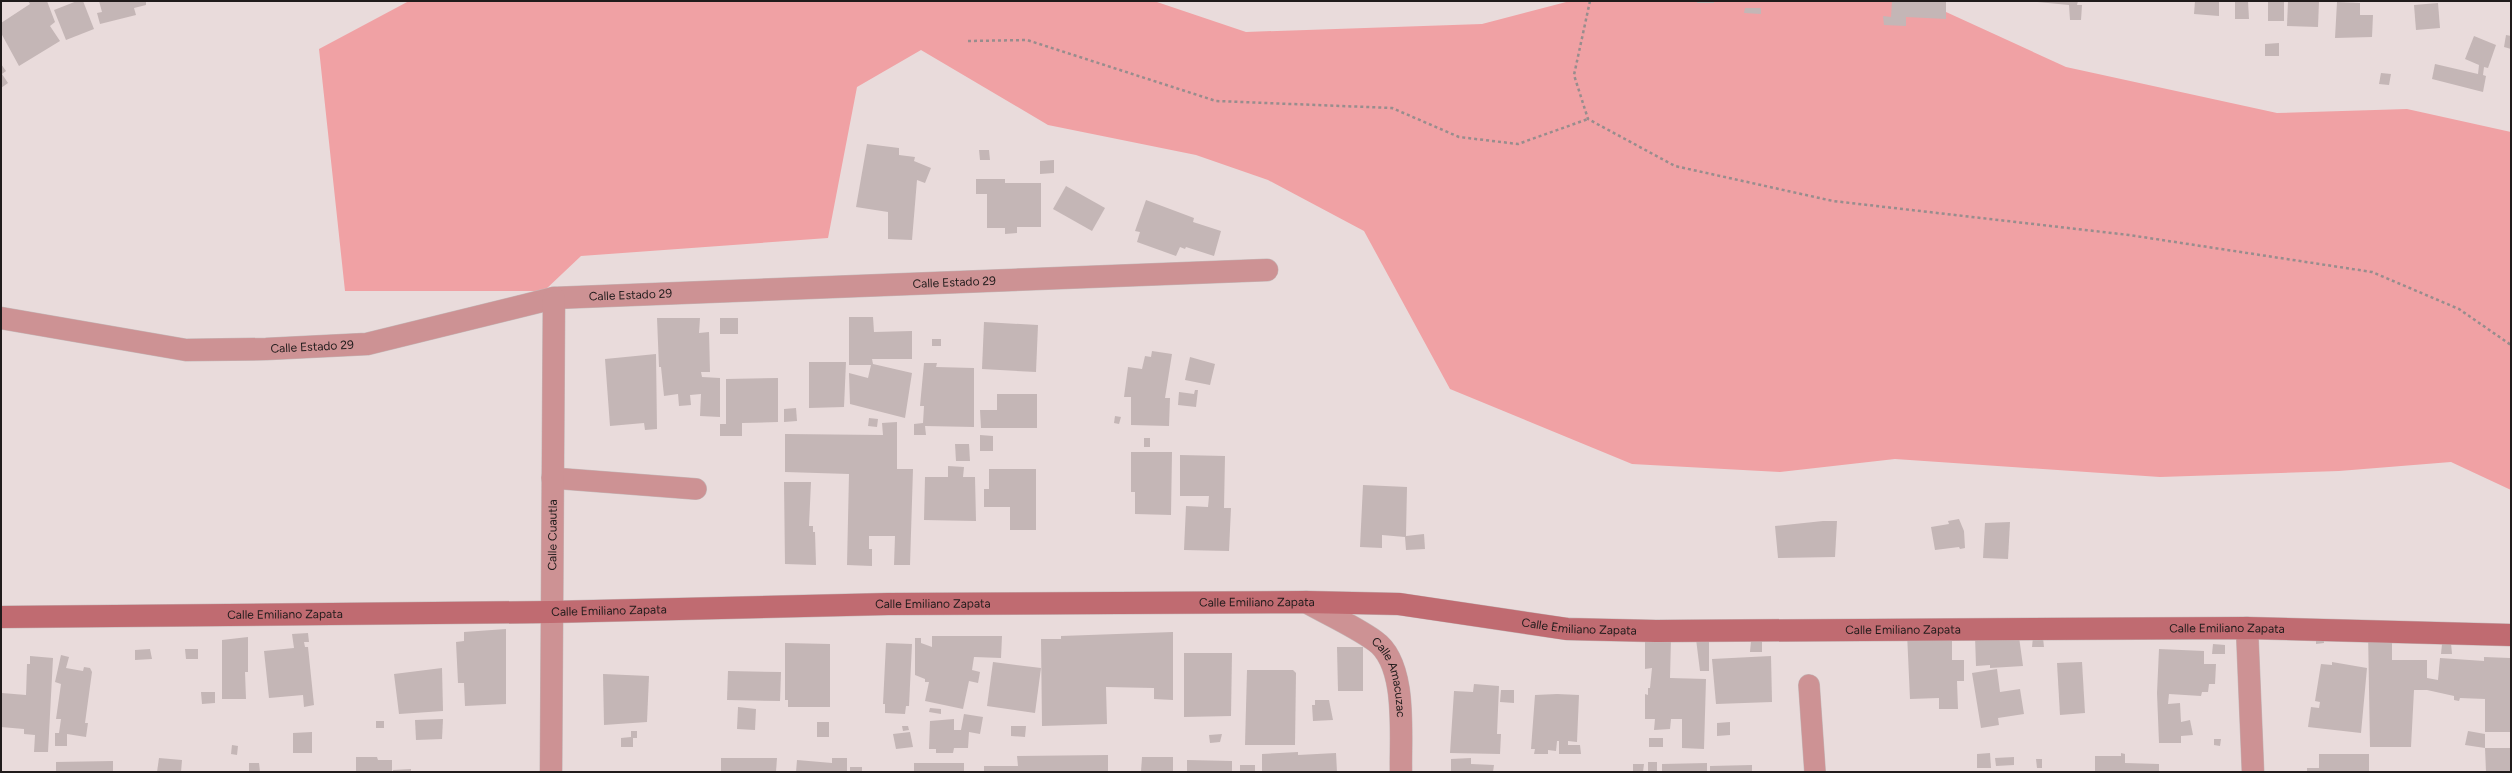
<svg xmlns="http://www.w3.org/2000/svg" width="2512" height="773" viewBox="0 0 2512 773" font-family="Figtree,sans-serif">
	<style>
		.green { fill: #f0a1a4 }
		.building { fill: #c4b6b6 }
		.lines { fill: none; stroke-linecap: round; stroke-linejoin: round }
		.lane-casing { stroke: #c5b8b8; stroke-width: 22 }
		.street-casing { stroke: #c5b8b8; stroke-width: 23 }
		.secondary-casing { stroke: #c5b8b8; stroke-width: 23 }
		.path { stroke: #988d8d; stroke-width: 2.5; stroke-dasharray: 3 3; stroke-linecap: butt }
		.lane { stroke: #cd9294; stroke-width: 21 }
		.street { stroke: #cd9294; stroke-width: 22 }
		.secondary { stroke: #c06b71; stroke-width: 22 }
		.labels { text-anchor: middle; stroke-width: 4; stroke-linejoin: round; paint-order: stroke }
		.street-label { font-size: 12px; fill: #201b1b; stroke: #fff }
	</style>
	<rect width="100%" height="100%" fill="#e9dbdb"/>
	<path class="green" d="M409 1H1154L1246 32 1482 24 1570 1H1922L2066 67 2277 113 2407 109 2511 132V490L2451 462 2339 471 2160 477 1895 459 1780 472 1632 464 1450 389 1364 231 1268 180 1196 155 1048 125 921 50 857 87 828 238 581 256 544 291H345L319 49Z"/>
	<g class="building">
		<path d="M28 1H47L55 22 50 26 60 41 19 66 1 33V23L30 4Z"/>
		<path d="M77 1H83L94 29 66 40 54 10Z"/>
		<path d="M99 1H146V5L134 8 136 15 100 24 97 13 102 12Z"/>
		<rect x="1697" y="1" width="17" height="2"/>
		<path d="M1892 1H1946V19L1906 17V26L1884 25 1883 16 1891 17Z"/>
		<path d="M2028 1H2078L2077 5H2082L2081 20H2070L2069 5Z"/>
		<path d="M2195 1H2219V16L2194 14Z"/>
		<path d="M2248 1 2249 19H2235V2Z"/>
		<rect x="2268" y="1" width="16" height="20"/>
		<path d="M2288 1H2319L2318 27 2287 26Z"/>
		<path d="M2337 2 2360 3V15H2373L2372 37 2335 38Z"/>
		<path d="M2438 3 2440 28 2416 30 2414 5Z"/>
		<path d="M1745 8H1761V14L1744 13Z"/>
		<path d="M2506 35 2511 36V49L2504 47Z"/>
		<path d="M2474 36 2496 45 2488 68 2484 67 2483 75 2486 76 2483 92 2432 79 2435 64 2478 74 2479 65 2465 59Z"/>
		<path d="M2279 43V56H2265V44Z"/>
		<path d="M1 64 6 71 2 74 8 83 1 88Z"/>
		<path d="M2381 73 2391 74 2389 85 2379 84Z"/>
		<path d="M867 144 899 148V155L915 157 914 161 931 168 925 183 917 180 912 240 888 239V212L856 207Z"/>
		<path d="M979 150H989L990 160H980Z"/>
		<path d="M1054 160V173L1040 174V161Z"/>
		<path d="M976 179H1005V183H1041V227H1017V233L1005 234V228H987V194H976Z"/>
		<path d="M1066 186 1105 208 1092 231 1053 209Z"/>
		<path d="M1146 200 1194 218 1193 222 1221 231 1214 256 1186 247 1185 249 1180 247 1176 256 1137 242 1140 232 1135 231Z"/>
		<path d="M849 317H873L874 332 912 331V359H872L873 364 912 373 905 418 850 404 849 373 868 378 871 365H849Z"/>
		<path d="M657 318H700L699 333 709 332 710 372H701L702 377 720 378V417L700 416 701 394 690 395 691 405 679 406 678 394 664 396 661 367H659Z"/>
		<rect x="720" y="318" width="18" height="16"/>
		<path d="M984 322 1038 325 1036 372 982 369Z"/>
		<rect x="932" y="339" width="9" height="7"/>
		<path d="M1152 351 1172 354 1165 398H1170L1169 426 1131 425V397H1124L1128 367 1142 369 1145 356 1151 357Z"/>
		<path d="M656 354 657 429 645 430 644 423 610 426 605 359Z"/>
		<path d="M1190 357 1215 364 1210 385 1185 380Z"/>
		<path d="M809 362H846L844 407 809 408Z"/>
		<path d="M924 363H937L936 367 974 368V427L925 426 926 435H914V424L923 423 924 406H920Z"/>
		<path d="M778 378V422L742 423V436H720V424H726V379Z"/>
		<path d="M1195 390H1198L1196 407 1178 405 1179 392 1194 394Z"/>
		<path d="M997 394H1037V428H981L980 410H997Z"/>
		<path d="M796 408 797 421 784 422V409Z"/>
		<path d="M1115 416 1121 417 1119 424 1114 423Z"/>
		<path d="M869 418 878 419 877 427 868 426Z"/>
		<path d="M897 422V469H913L910 565H894L895 536H869V549H872V566L847 565 849 474 785 472V434L883 435 882 423Z"/>
		<path d="M980 435 993 436V451H980Z"/>
		<rect x="1144" y="438" width="6" height="9"/>
		<path d="M955 444H969L970 461H956Z"/>
		<path d="M1131 452H1172L1171 515 1135 514V492H1131Z"/>
		<path d="M1180 455 1225 456 1224 508H1231L1229 551 1184 550 1186 506 1208 507 1209 496H1180Z"/>
		<path d="M948 466 964 467 963 477H975L976 521 924 520 925 477H948Z"/>
		<path d="M989 469H1036V530H1010V507H984V489H989Z"/>
		<path d="M784 482H811L809 526H813V532H815L816 565 785 564Z"/>
		<path d="M1363 485 1407 487 1406 536 1424 534 1425 549 1406 550 1405 537 1382 535V548L1360 547Z"/>
		<path d="M1959 519 1964 531 1965 548 1960 549 1959 547 1935 550 1931 527 1949 524 1948 521Z"/>
		<path d="M1823 521H1837L1835 557 1778 558 1775 526Z"/>
		<path d="M2010 522 2008 559 1983 558 1985 523Z"/>
		<path d="M506 629V704L465 706 464 683H458L456 642 464 641V632Z"/>
		<path d="M2368 631 2392 639V660H2427V678L2438 680 2440 658 2484 661V657L2510 658 2511 732H2485V699L2460 698 2459 701 2454 700V696L2427 690H2414L2411 747H2370Z"/>
		<path d="M1173 632V700L1154 699V688L1106 687 1107 724 1042 726 1041 639H1061V636Z"/>
		<path d="M308 633 309 642H304L305 647H308L314 705 304 707 303 695 269 698 264 651 294 648 292 634Z"/>
		<path d="M1907 633 1952 635V660H1964V681H1957L1958 709H1939V698L1910 699Z"/>
		<path d="M2316 635H2324V643L2316 644Z"/>
		<path d="M932 636H1002L1001 658 974 657 972 670 980 672 978 683 969 681 963 709 925 701 929 682H925V679L915 675V638H921V643L932 647Z"/>
		<path d="M1975 636 2019 637 2023 666 1990 668V665L1976 666Z"/>
		<path d="M248 637V672H245L246 699H222V640Z"/>
		<path d="M2033 637 2043 638 2044 647H2032Z"/>
		<path d="M1671 638 1670 678 1706 679 1704 749 1682 748V719H1671L1670 729 1654 730 1655 719H1645V694L1648 695V688H1650L1652 668 1645 669V639Z"/>
		<path d="M1709 638V671H1700L1696 639Z"/>
		<path d="M1751 641H1762V652H1750Z"/>
		<path d="M785 643 830 644V707H788V700H785Z"/>
		<path d="M886 643 912 644 909 706H906L905 714 885 713V704H883Z"/>
		<path d="M2451 643 2452 654H2441L2442 644Z"/>
		<path d="M2213 644 2225 645V654H2212Z"/>
		<path d="M1337 647H1363V691H1338Z"/>
		<path d="M150 649 152 659 135 660V650Z"/>
		<path d="M185 649H198V659H186Z"/>
		<path d="M2159 649 2204 651V664H2216L2215 684H2209L2208 692H2202L2201 696 2169 694 2168 704 2180 703 2181 722 2190 720 2193 735 2181 736V743H2159L2157 693Z"/>
		<path d="M1184 653H1232L1231 716 1184 717Z"/>
		<path d="M61 655 69 657 66 668 83 671 84 667 90 668 92 672 85 723H88L86 737 67 734V746H55V733H59L61 719H56L61 684 55 682Z"/>
		<path d="M30 656 53 658 48 752H34L35 735 24 734V729L1 727 2 693 26 695 27 664H30Z"/>
		<path d="M1771 656 1772 702 1716 704 1712 659Z"/>
		<path d="M993 662 1041 668 1035 713 987 706Z"/>
		<path d="M2082 662 2085 713 2060 715 2057 663Z"/>
		<path d="M2332 662 2367 668 2361 733 2308 727 2311 707 2319 708 2320 702 2315 701 2321 664 2332 665Z"/>
		<path d="M442 668 443 711 399 714 394 674Z"/>
		<path d="M1997 669 2000 692 2020 689 2024 714 1998 718 1999 725 1981 728 1972 673Z"/>
		<path d="M1247 670H1293L1296 673 1295 745H1245Z"/>
		<path d="M728 671 781 672 780 701 727 700Z"/>
		<path d="M603 674 649 676 647 722 604 725Z"/>
		<path d="M1474 684 1499 686 1497 734H1501L1500 754 1450 753 1454 691 1473 692Z"/>
		<path d="M1501 690H1514V703L1500 702Z"/>
		<path d="M201 692H215V703L202 704Z"/>
		<path d="M1557 694 1579 695 1577 742 1568 741V745H1580L1581 754H1559V741H1557L1556 751 1548 750V754H1534L1535 749H1531L1535 695Z"/>
		<path d="M1315 700H1329L1333 720 1313 721 1312 705H1315Z"/>
		<path d="M738 707 756 709 755 730 737 729Z"/>
		<path d="M930 708 941 709V714L929 712Z"/>
		<path d="M964 714 983 717 980 734 969 732 968 748H954L953 753H936V749H929L930 721 954 719V730H961Z"/>
		<path d="M443 719 442 739 416 740 415 720Z"/>
		<rect x="376" y="721" width="8" height="7"/>
		<rect x="817" y="722" width="12" height="15"/>
		<path d="M1730 722V735L1717 736V723Z"/>
		<path d="M902 726H908L909 730 903 731Z"/>
		<path d="M1011 726H1026L1025 737 1011 736Z"/>
		<path d="M631 731H637V738H633V747H621V738L631 737Z"/>
		<path d="M2468 731 2485 734V748L2465 745Z"/>
		<path d="M312 732V753H293V733Z"/>
		<path d="M910 732 913 747 896 749 893 734Z"/>
		<path d="M1222 734 1220 742 1210 743 1209 735Z"/>
		<rect x="1649" y="738" width="14" height="9"/>
		<path d="M2214 739H2221L2220 746 2214 745Z"/>
		<path d="M232 745 238 746 237 755 231 754Z"/>
		<path d="M2485 748H2511V772H2486Z"/>
		<path d="M1298 752V755L1336 753 1337 772H1262V754Z"/>
		<path d="M1990 753 1991 768H1977V754Z"/>
		<path d="M2121 753 2125 754V763L2159 764V772H2095V756H2121Z"/>
		<path d="M2319 754H2369V772H2307V768H2319Z"/>
		<path d="M1108 755V772H984V766H1018L1017 756Z"/>
		<path d="M356 757H377L378 760H392V772L356 771Z"/>
		<path d="M1142 757H1173V772H1141Z"/>
		<path d="M2014 757V765L1996 766 1995 758Z"/>
		<path d="M159 758 182 760 181 772H157Z"/>
		<path d="M721 758H777L776 772H721Z"/>
		<path d="M832 758H847V772H796L797 760 832 763Z"/>
		<path d="M1471 758V764L1494 765 1493 772H1451V759Z"/>
		<path d="M2036 759H2042V768H2037Z"/>
		<path d="M1187 760 1232 761V772H1187Z"/>
		<path d="M113 761V772H56V762Z"/>
		<rect x="1648" y="762" width="9" height="10"/>
		<path d="M249 763H259L260 772H249Z"/>
		<rect x="914" y="763" width="50" height="9"/>
		<path d="M1707 763V772H1662V764Z"/>
		<path d="M1633 764H1644L1643 772H1633Z"/>
		<rect x="1240" y="765" width="15" height="7"/>
		<path d="M1752 765V772H1710V766Z"/>
		<rect x="850" y="767" width="12" height="5"/>
		<path d="M411 769V772H393V770Z"/>
	</g>
	<g class="lines">
		<g class="lane-casing">
			<g id="lane">
				<path d="M552 478 696 489"/>
				<path d="M1809 685 1815 772"/>
			</g>
		</g>
		<g class="street-casing">
			<g id="street">
				<path id="s1" d="M1 318 186 350 266 349 367 344 554 298 1267 270"/>
				<path id="s2" d="M1306 602C1329 615 1354 626 1375 641 1408 664 1400 736 1401 772"/>
				<path d="M2247 628 2253 772"/>
				<path id="s3" d="M551 772 554 298"/>
			</g>
		</g>
		<g class="secondary-casing">
			<g id="secondary">
				<path id="s4" d="M1 617 551 612 888 604 1306 602 1399 604 1567 629 1656 631 2247 628 2511 635"/>
			</g>
		</g>
		<g class="path">
			<path d="M1590 1 1574 75 1588 119 1675 166 1833 201 2129 235 2372 272 2459 309 2511 345"/>
			<path d="M968 41 1027 40 1216 101 1392 108 1459 137 1518 144 1588 119"/>
		</g>
		<use href="#lane" class="lane"/>
		<use href="#street" class="street"/>
		<use href="#secondary" class="secondary"/>
	</g>
	<g class="labels">
		<g class="street-label">
			<text dy="4" stroke="none"><textPath href="#s1" startOffset="962">Calle Estado 29</textPath></text>
			<text dy="4" stroke="none"><textPath href="#s1" startOffset="638">Calle Estado 29</textPath></text>
			<text dy="4" stroke="none"><textPath href="#s1" startOffset="314">Calle Estado 29</textPath></text>
			<text dy="4" stroke="none"><textPath href="#s3" startOffset="237">Calle Cuautla</textPath></text>
			<text dy="4" stroke="none"><textPath href="#s4" startOffset="1256">Calle Emiliano Zapata</textPath></text>
			<text dy="4" stroke="none"><textPath href="#s4" startOffset="932">Calle Emiliano Zapata</textPath></text>
			<text dy="4" stroke="none"><textPath href="#s4" startOffset="608">Calle Emiliano Zapata</textPath></text>
			<text dy="4" stroke="none"><textPath href="#s4" startOffset="284">Calle Emiliano Zapata</textPath></text>
			<text dy="4" stroke="none"><textPath href="#s4" startOffset="1580">Calle Emiliano Zapata</textPath></text>
			<text dy="4" stroke="none"><textPath href="#s4" startOffset="2228">Calle Emiliano Zapata</textPath></text>
			<text dy="4" stroke="none"><textPath href="#s4" startOffset="1904">Calle Emiliano Zapata</textPath></text>
			<text dy="4" stroke="none"><textPath href="#s2" startOffset="120">Calle Amacuzac</textPath></text>
		</g>
	</g>
	<rect width="2512" height="773" fill="none" stroke="#201b1b" stroke-width="4"/>
</svg>
